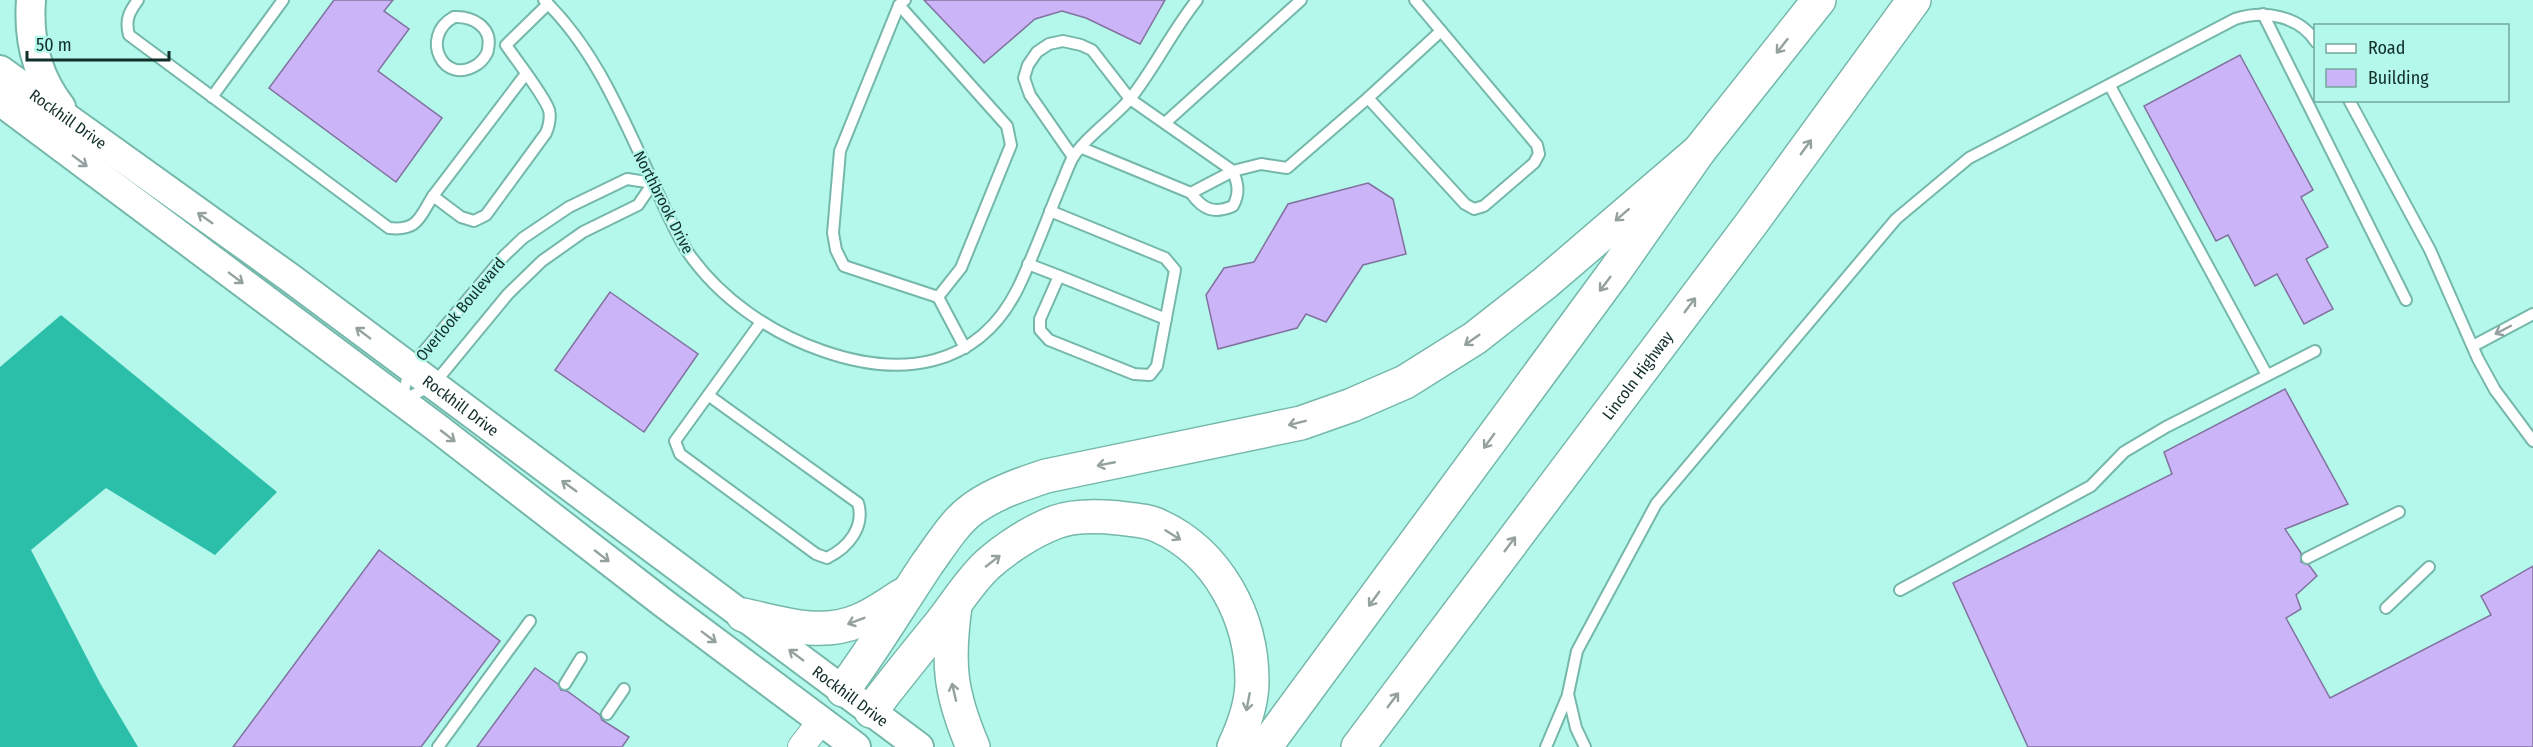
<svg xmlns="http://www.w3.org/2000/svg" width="2533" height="747" viewBox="0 0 2533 747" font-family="'Fira Sans Condensed',sans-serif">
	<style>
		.forest { fill: #2bbfaa }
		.building { fill: #ccb4f8; stroke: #81719f; stroke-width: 1.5 }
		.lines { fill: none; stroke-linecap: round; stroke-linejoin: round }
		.service-casing { stroke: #75b8ab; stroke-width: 14 }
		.tertiary-casing { stroke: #75b8ab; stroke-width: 28 }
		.secondary-casing { stroke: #75b8ab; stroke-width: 32 }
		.motorway-casing { stroke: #75b8ab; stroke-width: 36 }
		.service { stroke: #fff; stroke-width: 10 }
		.tertiary { stroke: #fff; stroke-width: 26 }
		.secondary { stroke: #fff; stroke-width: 28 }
		.motorway { stroke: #fff; stroke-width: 33 }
		.oneway { stroke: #94a19f }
		.labels { text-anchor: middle; stroke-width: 4.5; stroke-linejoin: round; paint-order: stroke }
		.street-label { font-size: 16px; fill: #122e29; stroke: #b3f8ea }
	</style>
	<rect width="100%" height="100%" fill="#b3f8ea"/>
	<path class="forest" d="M61 315 277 492 215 555 106 488 31 550 100 683 138 747H0V367Z"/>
	<g class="building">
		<path d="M334 0H393L384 11 409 29 378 71 442 118 396 182 269 88Z"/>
		<path d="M924 0H1165L1140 44 1086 18 1062 11 1035 19 984 63Z"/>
		<path d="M2240 55 2313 190 2301 197 2328 247 2306 259 2333 309 2304 324 2277 274 2255 286 2228 235 2216 241 2144 106Z"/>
		<path d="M1368 183 1393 199 1406 254 1363 265 1326 322 1306 314 1297 328 1218 349 1206 295 1224 268 1254 262 1288 204Z"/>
		<path d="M610 292 698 354 644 432 555 370Z"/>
		<path d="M2285 389 2348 504 2285 529 2301 553V562L2309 565 2317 576 2296 595 2301 609 2286 618 2330 698 2491 615 2481 596 2533 566V747H2028L1953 583 2172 474 2164 452Z"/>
		<path d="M379 550 500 641 421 747H233Z"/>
		<path d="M535 668 558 684 561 690 567 691 600 715 602 720 629 737 622 747H477Z"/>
	</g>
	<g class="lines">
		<g class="service-casing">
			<g id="service">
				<path d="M138 0C129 12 125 20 129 35L389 228C418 231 419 218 433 196"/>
				<path d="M544 0C598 52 625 124 657 191 666 211 675 232 687 251 719 298 770 333 823 351 900 378 978 369 1018 288 1033 257 1045 224 1058 192 1063 181 1067 169 1072 159 1084 138 1114 118 1130 99 1154 69 1172 31 1197 0"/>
				<path d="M905 0 899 5 1007 126 1011 145 961 268 938 297 965 348"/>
				<path d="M899 5 840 151 833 233 836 250 844 266 938 297"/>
				<path d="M2263 14 2406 300"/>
				<path d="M454 17C472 16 493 27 488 49 488 54 482 61 478 64 443 88 419 36 454 17Z"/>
				<path d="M525 75 433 196 461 217 474 221 486 215 546 133C549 126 551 119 549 110 544 95 516 60 506 45L548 4"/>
				<path d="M2110 86 2267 375"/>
				<path d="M212 97 283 0"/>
				<path d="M1368 98 1441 31"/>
				<path d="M2349 100 2430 250 2478 359 2495 390 2533 441"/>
				<path d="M1165 123 1301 0"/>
				<path d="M1082 148 1191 193C1203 210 1214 214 1233 206 1240 193 1238 184 1233 171L1191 193"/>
				<path d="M1073 157 1030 95 1024 78 1028 65 1037 52 1049 44 1063 41 1081 45 1092 50 1130 99 1233 171 1261 164 1287 168 1368 98 1465 204 1474 209 1484 206 1534 163 1539 154 1537 145 1415 0"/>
				<path d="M627 179 653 183 638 205 583 232 542 261 508 294 433 385 401 401 410 368 504 256 523 238 569 207Z"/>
				<path d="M1028 264 1059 276 1040 319V330L1049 340 1134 374 1150 375 1157 366 1175 270 1165 258 1050 211"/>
				<path d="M1059 276 1166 319"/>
				<path d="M2473 346 2533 314"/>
				<path d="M708 395 858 503C865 527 849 547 827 558L816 554 680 454 675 441 761 322"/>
				<path d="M2307 558 2399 512"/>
				<path d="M1900 590 2091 486 2124 452 2166 427 2315 351"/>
				<path d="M2386 608 2429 567"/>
				<path d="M565 684 581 658"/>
				<path d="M607 714 624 689"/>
				<path d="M438 747 530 621"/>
				<path d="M1546 747 1568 695"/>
				<path d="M1585 747 1576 728 1568 694 1577 651 1656 504 1896 219 1969 158 2235 19C2263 10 2299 15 2316 42"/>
			</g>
		</g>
		<g class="tertiary-casing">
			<path id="tertiary" d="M801 747 821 721"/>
		</g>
		<g class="secondary-casing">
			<g id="secondary">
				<path d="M31 0C28 39 37 76 61 107"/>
				<path id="s1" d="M0 70 289 277 919 747"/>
				<path d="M0 101 436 427 662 602 856 747"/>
			</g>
		</g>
		<g class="motorway-casing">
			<g id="motorway">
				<path d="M955 606C947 664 950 693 973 747"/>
				<path d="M743 615C781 623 820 637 858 621 874 615 888 604 903 595"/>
				<path d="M843 690C873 650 899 606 927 564 941 545 955 521 974 508 995 493 1022 484 1046 476L1301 423 1352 405 1405 382 1475 338 1545 283 1699 151"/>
				<path d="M871 711C892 683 914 656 936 629 953 609 967 584 987 565 1006 548 1032 531 1056 522 1075 515 1099 516 1119 518 1132 520 1148 520 1159 526 1218 553 1252 617 1252 681 1252 702 1243 728 1234 747"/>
				<path d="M1265 747 1615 271 1699 151 1819 0"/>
				<path id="s2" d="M1358 747 1751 224 1914 0"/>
			</g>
		</g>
		<use href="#service" class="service"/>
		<use href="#tertiary" class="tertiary"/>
		<use href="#secondary" class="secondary"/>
		<use href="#motorway" class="motorway"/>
	</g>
	<defs><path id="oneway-shaft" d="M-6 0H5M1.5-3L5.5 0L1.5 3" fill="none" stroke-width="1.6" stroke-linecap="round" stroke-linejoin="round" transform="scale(1.5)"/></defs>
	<g class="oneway">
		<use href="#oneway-shaft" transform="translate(1782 46) rotate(128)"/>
		<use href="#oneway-shaft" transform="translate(1806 147) rotate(-54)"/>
		<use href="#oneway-shaft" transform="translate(80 161) rotate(37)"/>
		<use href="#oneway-shaft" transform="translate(1622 215) rotate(139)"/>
		<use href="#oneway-shaft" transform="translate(205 218) rotate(-145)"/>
		<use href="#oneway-shaft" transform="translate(236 278) rotate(37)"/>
		<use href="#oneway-shaft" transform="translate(1605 284) rotate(127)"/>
		<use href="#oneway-shaft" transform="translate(1690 305) rotate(-53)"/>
		<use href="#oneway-shaft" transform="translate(2503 330) rotate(152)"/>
		<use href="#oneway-shaft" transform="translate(363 333) rotate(-143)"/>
		<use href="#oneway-shaft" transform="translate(1472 340) rotate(145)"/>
		<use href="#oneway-shaft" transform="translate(1297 423) rotate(166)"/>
		<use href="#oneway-shaft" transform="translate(448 436) rotate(38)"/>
		<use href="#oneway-shaft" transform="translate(1489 441) rotate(126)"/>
		<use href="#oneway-shaft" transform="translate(1106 464) rotate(169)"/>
		<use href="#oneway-shaft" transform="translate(569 486) rotate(-144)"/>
		<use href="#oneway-shaft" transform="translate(1173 535) rotate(32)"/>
		<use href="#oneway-shaft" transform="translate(1510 544) rotate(-53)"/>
		<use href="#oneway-shaft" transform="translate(602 556) rotate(38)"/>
		<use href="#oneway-shaft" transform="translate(993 561) rotate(-38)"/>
		<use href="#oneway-shaft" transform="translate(1374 599) rotate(126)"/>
		<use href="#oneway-shaft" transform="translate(856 621) rotate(159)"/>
		<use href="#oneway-shaft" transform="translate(709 637) rotate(37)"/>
		<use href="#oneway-shaft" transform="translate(796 655) rotate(-143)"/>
		<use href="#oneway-shaft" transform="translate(954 692) rotate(-103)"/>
		<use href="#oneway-shaft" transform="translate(1393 700) rotate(-53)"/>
		<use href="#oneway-shaft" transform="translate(1248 702) rotate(101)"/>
	</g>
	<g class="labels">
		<g class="street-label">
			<text dy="6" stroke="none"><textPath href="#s1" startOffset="84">Rockhill Drive</textPath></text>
			<text transform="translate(664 202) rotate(63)" y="6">Northbrook Drive</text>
			<text transform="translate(460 309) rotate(-50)" y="6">Overlook Boulevard</text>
			<text dy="6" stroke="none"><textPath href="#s2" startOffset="465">Lincoln Highway</textPath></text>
			<text dy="6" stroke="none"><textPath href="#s1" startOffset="570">Rockhill Drive</textPath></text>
			<text dy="6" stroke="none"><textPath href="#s1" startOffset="1056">Rockhill Drive</textPath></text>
		</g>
	</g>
	<rect x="2314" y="24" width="195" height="78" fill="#b3f8ea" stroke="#73a79d" stroke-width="1.5"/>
	<rect x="2326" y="44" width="30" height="9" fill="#ffffff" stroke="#73a79d" stroke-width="1.5"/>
	<text x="2368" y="54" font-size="18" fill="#122e29">Road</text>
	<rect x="2326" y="69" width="30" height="18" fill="#ccb4f8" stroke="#73a79d" stroke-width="1.5"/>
	<text x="2368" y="84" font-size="18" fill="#122e29">Building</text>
	<path d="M27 51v9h142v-9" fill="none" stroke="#122e29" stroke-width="3"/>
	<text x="36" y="51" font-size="18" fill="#122e29" stroke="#b3f8ea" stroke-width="4.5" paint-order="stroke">50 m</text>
</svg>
